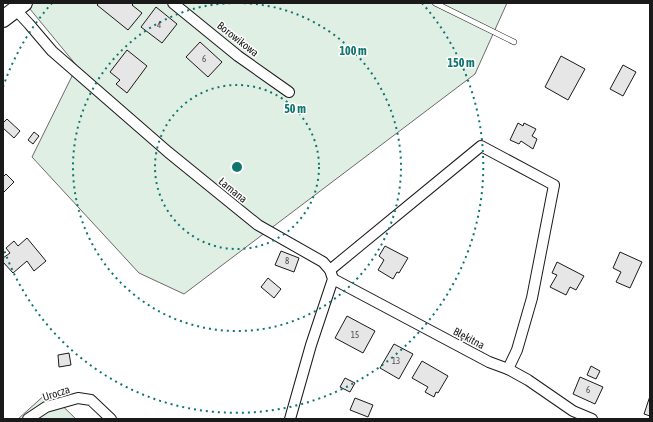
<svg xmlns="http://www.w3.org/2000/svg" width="653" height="422" viewBox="0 0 653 422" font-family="'Asap Condensed',sans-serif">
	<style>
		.green { fill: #e0efe3; stroke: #6a6a6a }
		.building { fill: #e6e6e6; stroke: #1a1a1a }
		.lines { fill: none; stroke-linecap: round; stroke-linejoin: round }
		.service-casing { stroke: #1a1a1a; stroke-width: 6 }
		.minor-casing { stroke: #1a1a1a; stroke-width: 12 }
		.primary-casing { stroke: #1a1a1a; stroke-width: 18 }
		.service { stroke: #fff; stroke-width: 5 }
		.minor { stroke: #fff; stroke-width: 10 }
		.primary { stroke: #fff; stroke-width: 16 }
		.ring { fill: none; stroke: #0f766e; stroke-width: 2; stroke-dasharray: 2 4 }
		.labels { text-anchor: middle; stroke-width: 3; stroke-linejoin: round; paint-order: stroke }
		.number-label { font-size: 9px; fill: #4d4d4d }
		.street-label { font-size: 11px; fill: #1a1a1a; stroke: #fff }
		.centre { fill: #0f766e; stroke: #fff; stroke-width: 2 }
		.ring-label { font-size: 12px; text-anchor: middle; font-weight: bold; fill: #0f766e; stroke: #fff; stroke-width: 3; stroke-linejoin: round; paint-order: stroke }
	</style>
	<rect width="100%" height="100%" fill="#fff"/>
	<g class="green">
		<path d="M25 3H507L475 74 184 294 139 273 32 157 77 66Z"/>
		<path d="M48 392 76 419H18Z"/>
	</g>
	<g class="building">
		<path d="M99 3H134L132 5 142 13 128 30 97 5Z"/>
		<path d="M156 7 177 24 162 43 141 27Z"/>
		<path d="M200 42 222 62 208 77 186 57Z"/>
		<path d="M127 50 147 66 127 93 116 84 120 80 110 72Z"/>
		<path d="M561 56 585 69 568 100 545 87Z"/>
		<path d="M623 65 636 72 623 96 610 89Z"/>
		<path d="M7 119 20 131 14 138 3 128V123Z"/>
		<path d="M518 123 523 126 524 123 536 129 532 136 537 139 533 149 521 141 519 144 510 140Z"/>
		<path d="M34 132 39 136 33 144 28 140Z"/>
		<path d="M6 174 14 182 4 192 3 190V177Z"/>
		<path d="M27 238 46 261 34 271 27 261 13 273 3 262V258L10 253 6 248 14 241 18 246Z"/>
		<path d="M385 246 408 258 399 273 397 272 393 279 378 270 384 260 379 256Z"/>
		<path d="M281 251 299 258 294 272 275 265Z"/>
		<path d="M620 252 642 262 630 288 616 282 621 272 613 268Z"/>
		<path d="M557 262 584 276 576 290 570 287 566 295 550 287 557 275 552 273Z"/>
		<path d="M268 278 281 289 274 298 261 287Z"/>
		<path d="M347 316 375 331 363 353 335 338Z"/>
		<path d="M394 344 413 354 399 379 380 368Z"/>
		<path d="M69 353 71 365 59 367 58 355Z"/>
		<path d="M422 361 448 376 438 393 436 392 434 397 425 392 428 387 412 378Z"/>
		<path d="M591 366 600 371 596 379 587 375Z"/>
		<path d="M580 377 603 387 595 404 573 394Z"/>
		<path d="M345 378 355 383 350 392 340 387Z"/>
		<path d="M650 396V416L644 414Z"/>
		<path d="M355 398 373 405 368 417 350 410Z"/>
	</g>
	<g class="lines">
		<g class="service-casing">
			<path id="service" d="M435 3 514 42"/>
		</g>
		<g class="minor-casing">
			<g id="minor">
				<path d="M173 3 238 56 289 92"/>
				<path d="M16 10 29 24 52 51 168 152 258 225 323 262 330 270 333 279 311 345 290 419"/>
				<path d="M330 270 481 146 554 185 532 298 517 350 508 369"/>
				<path d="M333 279 489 362 508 369 528 380 573 411 592 419"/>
				<path d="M28 419 46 407 78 398 91 400 111 419"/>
			</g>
		</g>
		<g class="primary-casing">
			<path id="primary" d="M3 19 24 3"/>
		</g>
		<use href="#service" class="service"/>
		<use href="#minor" class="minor"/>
		<use href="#primary" class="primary"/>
	</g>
	<g class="ring">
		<circle cx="237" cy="167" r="82"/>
		<path d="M238 3A164 164 0 1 1 236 3"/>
		<path d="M3 87A247 247 0 0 1 52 3M422 3A247 247 0 1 1 3 247"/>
	</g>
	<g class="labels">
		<g class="number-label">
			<text x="159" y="28">4</text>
			<text x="204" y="62">6</text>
			<text x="287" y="264">8</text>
			<text x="355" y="338">15</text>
			<text x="396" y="364">13</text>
			<text x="588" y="393">6</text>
		</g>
		<g class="street-label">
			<text transform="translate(238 39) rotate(38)" y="4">Borowikowa</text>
			<text transform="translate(233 190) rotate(39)" y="4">Łamana</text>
			<text transform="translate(469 338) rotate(28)" y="4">Błękitna</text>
			<text transform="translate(56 393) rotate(-18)" y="4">Urocza</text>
		</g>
	</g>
	<circle cx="237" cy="167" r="6" class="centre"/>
	<g class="ring-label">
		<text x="353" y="55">100 m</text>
		<text x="461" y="67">150 m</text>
		<text x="295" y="113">50 m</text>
	</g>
	<rect width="653" height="422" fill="none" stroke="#1a1a1a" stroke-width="8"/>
</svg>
